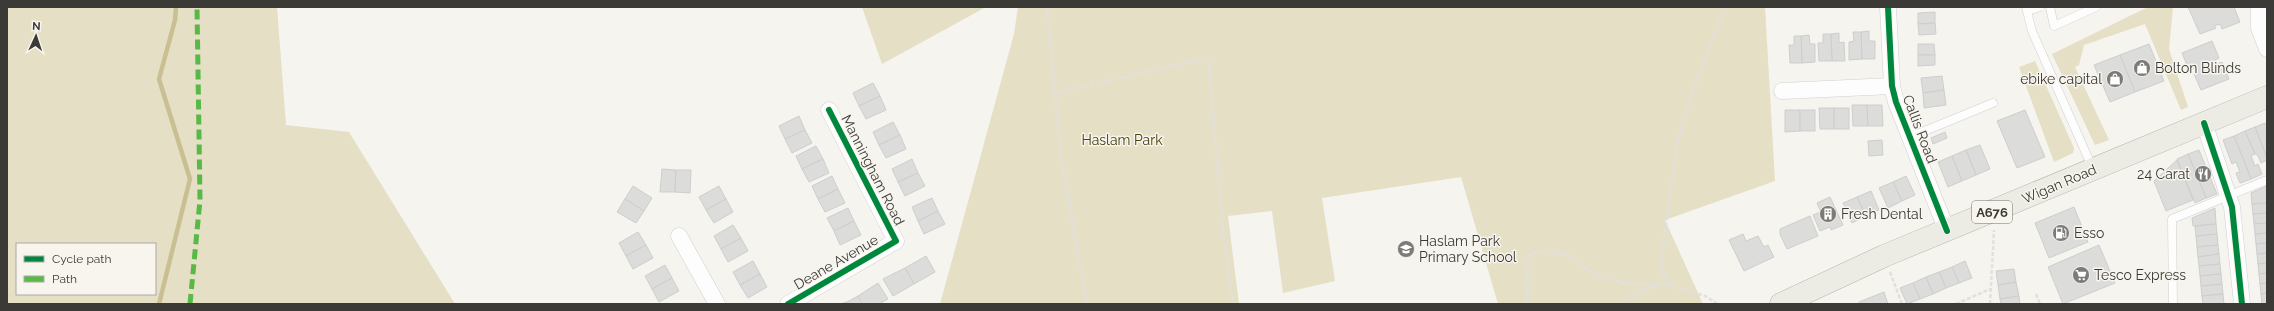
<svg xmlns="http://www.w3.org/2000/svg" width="2274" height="311" viewBox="0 0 2274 311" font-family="Raleway,sans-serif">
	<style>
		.green { fill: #e5dfc5; fill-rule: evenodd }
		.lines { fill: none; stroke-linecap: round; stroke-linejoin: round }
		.stream { stroke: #cabf93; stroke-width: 4.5 }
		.building { fill: #dcdcdb; stroke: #cdcecd }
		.lane-casing { stroke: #d1d0cd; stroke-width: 9 }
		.street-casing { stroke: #d1d0cd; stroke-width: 17 }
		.primary-casing { stroke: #b7b4a8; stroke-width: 23 }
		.path { stroke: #e1e0df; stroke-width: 2.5; stroke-dasharray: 4 2; stroke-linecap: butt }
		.lane { stroke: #fefdfd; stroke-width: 8 }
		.street { stroke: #fefdfd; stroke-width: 16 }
		.primary { stroke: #ecece5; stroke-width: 22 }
		.quiet { stroke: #58b947; stroke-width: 5; stroke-dasharray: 10 5; stroke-linecap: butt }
		.cycleway-casing { stroke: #f7f5ed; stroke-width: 8 }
		.cycleway { stroke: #00873e; stroke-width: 6 }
		.labels { text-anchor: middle; stroke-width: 3; stroke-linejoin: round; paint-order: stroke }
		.shield { fill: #f7f5ed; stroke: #73726e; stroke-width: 1 }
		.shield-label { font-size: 13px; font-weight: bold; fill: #3b3a37 }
		.poi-label { font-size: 14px; fill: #3b3a37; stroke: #f7f5ed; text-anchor: start }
		.street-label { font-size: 14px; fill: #3b3a37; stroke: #f7f5ed }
		.park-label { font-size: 14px; fill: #4a400e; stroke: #f7f5ed }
	</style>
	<rect width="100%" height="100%" fill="#f5f4ef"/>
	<g class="green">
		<path d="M7 7H277L286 125 349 132 455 304H7ZM17 244H155V294H17Z"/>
		<path d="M862 7H986L882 64Z"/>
		<path d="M1018 7H1765L1775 181 1665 220 1703 304H1498L1461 177 1322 198 1335 281 1283 293 1272 211 1228 216 1239 304H940L1014 34Z"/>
		<path d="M2148 7H2173L2169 49 2188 107 2181 110 2145 24 2084 45 2079 65 2075 67 2109 140 2095 145 2052 54Z"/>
		<path d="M2035 61 2074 148 2073 153 2054 162 2019 67Z"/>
	</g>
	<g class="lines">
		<path class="stream" d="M159 304 190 179 159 79 175 20 176 7"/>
	</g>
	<g class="building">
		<path d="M2188 7H2234L2240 22 2222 29 2220 24 2214 26 2216 28 2200 34Z"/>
		<path d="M1935 12V23L1918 24V13Z"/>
		<path d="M1935 23 1936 34 1919 35 1918 24Z"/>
		<path d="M1869 31V41H1875V59H1862L1861 32Z"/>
		<path d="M1853 32H1861L1862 59 1849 60V42L1854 41Z"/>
		<path d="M1839 33V43L1844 42 1845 61H1832L1831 34Z"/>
		<path d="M1823 34H1831L1832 61H1819L1818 43H1823Z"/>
		<path d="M1809 35 1810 44H1815V62L1802 63 1801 36Z"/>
		<path d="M1794 36H1801L1802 63H1790L1789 45H1794Z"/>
		<path d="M2212 41 2219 58 2215 60 2217 64 2222 62 2229 79 2201 90 2194 74 2197 73 2195 68 2189 70 2182 53Z"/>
		<path d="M1918 44H1934L1935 55H1918Z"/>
		<path d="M2149 44 2164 81 2135 92 2120 55Z"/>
		<path d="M1918 55H1935V65L1918 66Z"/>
		<path d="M2120 55 2135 92 2110 102 2094 65Z"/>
		<path d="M1942 76 1944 90 1923 93 1921 78Z"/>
		<path d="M873 83 880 96 859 106 853 93Z"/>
		<path d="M1944 90 1946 105 1924 108 1923 93Z"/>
		<path d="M880 96 886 110 866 119 859 106Z"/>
		<path d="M1852 105H1867L1868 126H1853Z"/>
		<path d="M1867 105H1882L1883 126H1868Z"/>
		<path d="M1819 108H1834V129H1820Z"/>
		<rect x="1834" y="108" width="15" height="21"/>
		<path d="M1785 110H1800V131L1785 132Z"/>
		<rect x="1800" y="110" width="15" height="21"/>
		<path d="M2025 110 2045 157 2017 168 1997 121Z"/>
		<path d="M799 116 805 130 785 139 779 126Z"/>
		<path d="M893 122 900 135 879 145 873 132Z"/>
		<path d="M2265 123 2267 127V158L2255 127Z"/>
		<path d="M2255 127 2267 158V160L2261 163 2257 154H2255L2245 131Z"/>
		<path d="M805 130 812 143 792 153 785 139Z"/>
		<path d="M2245 131 2255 154 2251 156 2255 166 2258 164 2262 174 2251 179 2234 136Z"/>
		<path d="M1945 132 1947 138 1933 144 1931 138Z"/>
		<path d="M900 135 906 149 886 158 879 145Z"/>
		<path d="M2234 136 2251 179 2240 183 2236 173 2240 172 2236 162 2232 164 2223 140Z"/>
		<path d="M1882 140 1883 155 1869 156 1868 141Z"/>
		<path d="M1980 145 1990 169 1976 175 1966 150Z"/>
		<path d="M816 146 823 159 802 169 796 156Z"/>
		<path d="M1966 150 1976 175 1962 181 1952 156Z"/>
		<path d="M2199 150 2217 194 2206 198 2188 154Z"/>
		<path d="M2188 154 2206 198 2195 203 2177 159Z"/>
		<path d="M1952 156 1962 181 1948 187 1938 162Z"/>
		<path d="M823 159 829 173 809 182 802 169Z"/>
		<path d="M912 159 918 173 898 182 892 169Z"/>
		<path d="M2177 160 2193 200 2166 211 2154 181Z"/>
		<path d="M662 169 676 170 675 192H660Z"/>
		<path d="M676 170H691L690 193 675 192Z"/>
		<path d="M918 173 925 186 905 196 898 182Z"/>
		<path d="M832 176 838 189 818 199 812 186Z"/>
		<path d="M1906 176 1915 195 1902 201 1893 182Z"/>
		<path d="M1893 182 1902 201 1888 208 1879 188Z"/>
		<path d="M633 186 652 198 644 211 625 199Z"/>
		<path d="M719 186 726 199 706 210 699 197Z"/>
		<path d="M2267 186V203L2252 204 2251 193Z"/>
		<path d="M838 189 845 203 825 212 818 199Z"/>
		<path d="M1871 191 1879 210 1866 216 1857 197Z"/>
		<path d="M1830 197 1843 225 1831 230 1830 227 1820 231 1813 215 1821 212 1817 203Z"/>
		<path d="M1857 197 1866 216 1852 223 1843 203Z"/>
		<path d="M932 198 938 211 918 221 912 207Z"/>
		<path d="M625 199 644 211 636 223 617 212Z"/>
		<path d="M726 199 733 212 714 223 706 210Z"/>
		<path d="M2267 203V213L2253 214 2252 204Z"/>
		<path d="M2074 207 2088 242 2049 258 2035 223Z"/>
		<path d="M848 208 854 221 834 231 827 218Z"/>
		<path d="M2215 208 2216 224 2193 226 2192 218Z"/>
		<path d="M938 211 945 224 924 234 918 221Z"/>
		<path d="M2267 213V223L2254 224 2253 214Z"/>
		<path d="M1810 216 1818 236 1787 249 1780 234V229Z"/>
		<path d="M854 221 861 235 840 245 834 231Z"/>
		<path d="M2267 223V233L2255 234 2254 224Z"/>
		<path d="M2216 224 2217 234 2196 236 2195 226Z"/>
		<path d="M733 225 741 238 721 249 714 236Z"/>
		<path d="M638 232 646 245 626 256 619 243Z"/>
		<path d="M2267 233V243L2256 244 2255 234Z"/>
		<path d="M1743 234 1746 241 1758 236 1764 247 1768 245 1774 257 1744 271 1729 240Z"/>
		<path d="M2217 234 2218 245 2197 247 2196 236Z"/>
		<path d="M741 238 748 251 728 262 721 249Z"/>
		<path d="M2267 243V253L2257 254 2256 244Z"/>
		<path d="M646 245 653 258 633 269 626 256Z"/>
		<path d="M2099 245 2115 283 2063 304 2048 267Z"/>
		<path d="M2218 245 2219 254 2198 257 2197 247Z"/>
		<path d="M2267 253V263L2258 264 2257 254Z"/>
		<path d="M2219 254 2220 264 2199 266 2198 257Z"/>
		<path d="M926 256 935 272 914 284 905 268Z"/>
		<path d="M753 261 760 274 740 285 733 272Z"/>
		<path d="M1965 261 1972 278 1959 283 1952 267Z"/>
		<path d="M2267 263V273L2259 274 2258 264Z"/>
		<path d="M2220 264 2221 274 2200 276 2199 266Z"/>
		<path d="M665 265 672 278 652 289 645 276Z"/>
		<path d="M1952 267 1959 283 1946 288 1939 272Z"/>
		<path d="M905 268 914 284 893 296 883 279Z"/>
		<path d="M2014 269 2016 282 1998 285 1996 271Z"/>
		<path d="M1939 272 1946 288 1933 294 1926 277Z"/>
		<path d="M2267 273V283L2260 284 2259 274Z"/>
		<path d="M760 274 767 287 748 298 740 285Z"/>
		<path d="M2221 274 2222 284 2201 286 2200 276Z"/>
		<path d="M1926 277 1933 294 1920 299 1913 283Z"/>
		<path d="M672 278 679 291 659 302 652 289Z"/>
		<path d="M2016 282 2019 296 2000 299 1998 285Z"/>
		<path d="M878 283 888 299 879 304H862L858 296Z"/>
		<path d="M1913 283 1920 299 1907 304 1900 288Z"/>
		<path d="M2267 283V293L2261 294 2260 284Z"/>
		<path d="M2222 284 2223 294 2202 296 2201 286Z"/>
		<path d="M1884 292 1888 304H1859V302Z"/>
		<path d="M2267 293V304H2262L2261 294Z"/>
		<path d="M2223 294 2224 304H2203L2202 296Z"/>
		<path d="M858 296 862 304H840L847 302Z"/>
		<path d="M2019 296 2020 304H2001L2000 299Z"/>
	</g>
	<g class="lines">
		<g class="lane-casing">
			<g id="lane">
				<path d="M2026 7 2032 31 2093 169"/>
				<path d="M2050 7 2054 26 2096 7"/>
				<path d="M2027 11 2040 7"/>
				<path d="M1910 137 1993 103"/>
				<path d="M2173 304 2172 219 2267 180"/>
			</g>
		</g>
		<g class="street-casing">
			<g id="street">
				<path d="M1888 7 1892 86 1896 102 1947 231"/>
				<path d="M2259 7V28L2267 49"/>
				<path d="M1782 91 1892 86"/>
				<path d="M2204 123 2232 207 2242 304"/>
				<path d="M679 236 717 304"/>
				<path d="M788 304 896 241 829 110"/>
			</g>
		</g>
		<g class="primary-casing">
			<path id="primary" d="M1781 304 1884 256 2267 97"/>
		</g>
		<g class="path">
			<path d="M1047 7 1061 158 1087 304"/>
			<path d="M1055 93 1208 58 1224 238 1233 304"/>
			<path d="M1890 272 1902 304"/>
			<path d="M1668 285 1662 269 1663 248 1677 144 1691 96 1725 7"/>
			<path d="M2036 294 2040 304"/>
			<path d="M1527 304 1528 257 1533 253 1542 252 1569 255 1583 267 1601 276 1624 283 1657 285"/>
			<path d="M1620 304 1645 290 1661 284 1668 285 1705 296 1718 304"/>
			<path d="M1956 304 1990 289"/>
			<path d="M1990 304 1994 230"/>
		</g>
		<use href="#lane" class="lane"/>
		<use href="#street" class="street"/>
		<use href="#primary" class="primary"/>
		<path class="quiet" d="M190 304 200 200 197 7"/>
		<g class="cycleway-casing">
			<g id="cycleway">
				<path d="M1888 7 1892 86 1896 102 1947 231"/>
				<path d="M2204 123 2232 207 2242 304"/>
				<path d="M788 304 896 241 829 110"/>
			</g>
		</g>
		<use href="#cycleway" class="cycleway"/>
	</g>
	<defs>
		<g id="shop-disc" transform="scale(0.9)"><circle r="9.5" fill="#7c7b77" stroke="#f7f5ed"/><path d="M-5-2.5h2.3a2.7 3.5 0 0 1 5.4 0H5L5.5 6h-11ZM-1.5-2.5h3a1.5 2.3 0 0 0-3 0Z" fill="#fff"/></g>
		<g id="restaurant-disc" transform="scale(0.9)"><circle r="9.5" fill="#7c7b77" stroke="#f7f5ed"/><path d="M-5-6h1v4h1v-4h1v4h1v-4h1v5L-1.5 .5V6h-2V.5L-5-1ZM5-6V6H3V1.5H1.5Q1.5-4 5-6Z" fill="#fff"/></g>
		<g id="building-disc" transform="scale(0.9)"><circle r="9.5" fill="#7c7b77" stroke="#f7f5ed"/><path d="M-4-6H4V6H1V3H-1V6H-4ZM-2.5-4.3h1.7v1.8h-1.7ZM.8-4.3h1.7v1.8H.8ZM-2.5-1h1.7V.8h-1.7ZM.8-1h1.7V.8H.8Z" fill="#fff"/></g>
		<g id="fuel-disc" transform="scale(0.9)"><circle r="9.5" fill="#7c7b77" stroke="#f7f5ed"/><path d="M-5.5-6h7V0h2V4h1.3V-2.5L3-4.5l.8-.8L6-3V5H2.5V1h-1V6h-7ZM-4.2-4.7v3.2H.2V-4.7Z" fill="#fff"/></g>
		<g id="school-disc" transform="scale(0.9)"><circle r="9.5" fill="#7c7b77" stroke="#f7f5ed"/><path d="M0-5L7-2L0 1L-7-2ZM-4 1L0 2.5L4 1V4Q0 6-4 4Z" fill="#fff"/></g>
		<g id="supermarket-disc" transform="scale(0.9)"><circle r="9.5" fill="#7c7b77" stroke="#f7f5ed"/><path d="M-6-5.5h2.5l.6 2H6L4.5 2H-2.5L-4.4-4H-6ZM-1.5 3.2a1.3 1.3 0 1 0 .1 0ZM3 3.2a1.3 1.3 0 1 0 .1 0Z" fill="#fff"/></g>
	</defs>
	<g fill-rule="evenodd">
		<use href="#shop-disc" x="2142" y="68"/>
		<use href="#shop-disc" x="2115" y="79"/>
		<use href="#restaurant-disc" x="2203" y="174"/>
		<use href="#building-disc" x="1828" y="214"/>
		<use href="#fuel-disc" x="2061" y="233"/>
		<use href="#school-disc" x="1406" y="249"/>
		<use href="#supermarket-disc" x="2081" y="275"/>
	</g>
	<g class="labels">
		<rect class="shield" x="1972" y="201" width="40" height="22" rx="3"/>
		<g class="shield-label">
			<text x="1992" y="217">A676</text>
		</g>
		<g class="poi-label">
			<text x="2155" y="73">Bolton Blinds</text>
			<text x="2102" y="84" text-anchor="end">ebike capital</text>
			<text x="2190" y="179" text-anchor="end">24 Carat</text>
			<text x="1841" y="219">Fresh Dental</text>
			<text x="2074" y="238">Esso</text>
			<text x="1419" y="246">Haslam Park<tspan x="1419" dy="16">Primary School</tspan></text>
			<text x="2094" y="280">Tesco Express</text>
		</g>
		<g class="street-label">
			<text transform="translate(1920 129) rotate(69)" y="5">Callis Road</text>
			<text transform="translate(873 170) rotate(63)" y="5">Manningham Road</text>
			<text transform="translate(2059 184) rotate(-23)" y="5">Wigan Road</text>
			<text transform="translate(836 262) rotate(-30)" y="5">Deane Avenue</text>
		</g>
		<g class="park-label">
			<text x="1122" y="145">Haslam Park</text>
		</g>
	</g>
	<rect width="2274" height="311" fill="none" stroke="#3b3a37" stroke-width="16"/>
	<rect x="16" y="243" width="140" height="52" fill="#f7f5ed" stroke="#acaaa4"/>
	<rect x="24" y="256" width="20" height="6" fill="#00873e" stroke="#acaaa4"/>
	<text x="52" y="263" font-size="12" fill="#3b3a37">Cycle path</text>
	<rect x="24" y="276" width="20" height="6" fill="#58b947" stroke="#acaaa4"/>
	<text x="52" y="283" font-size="12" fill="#3b3a37">Path</text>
	<g transform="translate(36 36) rotate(3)" stroke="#f7f5ed" stroke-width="3" paint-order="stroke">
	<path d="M0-3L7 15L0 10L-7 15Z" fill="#3b3a37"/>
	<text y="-6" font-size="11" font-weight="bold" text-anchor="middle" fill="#3b3a37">N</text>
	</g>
</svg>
